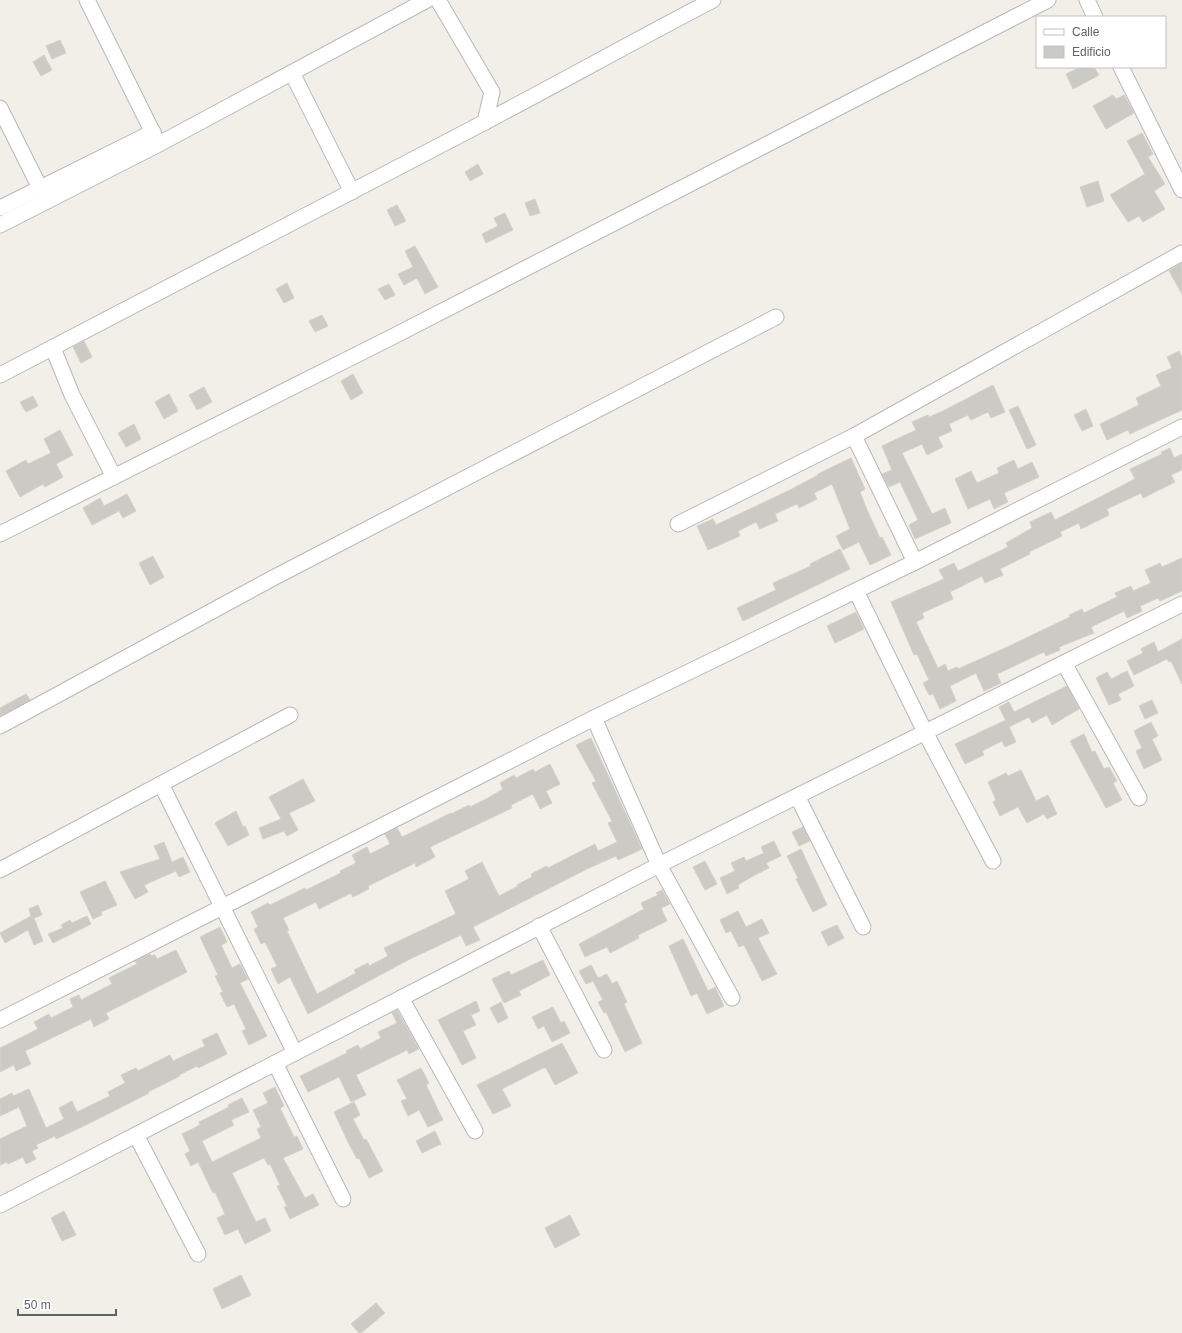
<svg xmlns="http://www.w3.org/2000/svg" width="1182" height="1333" viewBox="0 0 1182 1333" font-family="Arial,sans-serif">
	<style>
		.building { fill: #cccac5; stroke: #d6d1c6 }
		.lines { fill: none; stroke-linecap: round; stroke-linejoin: round }
		.minor-casing { stroke: #b5b8bc; stroke-width: 17 }
		.minor { stroke: #fff; stroke-width: 15 }
	</style>
	<rect width="100%" height="100%" fill="#f1efe8"/>
	<g class="building">
		<path d="M60 40 66 53 52 59 46 46Z"/>
		<path d="M44 55 52 70 41 76 33 62Z"/>
		<path d="M1080 67H1094L1099 75 1073 89 1066 74Z"/>
		<path d="M1113 95 1116 99 1124 95 1134 113 1106 129 1093 106Z"/>
		<path d="M1142 133 1153 154 1148 157 1165 184 1154 191 1165 209 1143 222 1139 216 1128 222 1110 195 1145 174 1127 141Z"/>
		<path d="M478 164 483 174 470 181 465 172Z"/>
		<path d="M1098 181 1104 201 1087 207 1080 187Z"/>
		<path d="M535 199 540 213 530 216 525 203Z"/>
		<path d="M397 205 406 221 395 226 387 210Z"/>
		<path d="M505 213 513 230 486 243 482 234 498 226 494 218Z"/>
		<path d="M415 246 438 287 425 294 417 278 404 285 398 274 413 267 405 251Z"/>
		<path d="M1182 263V294L1169 271Z"/>
		<path d="M287 283 294 298 284 303 276 289Z"/>
		<path d="M389 284 395 295 385 300 378 289Z"/>
		<path d="M322 315 328 326 315 332 309 321Z"/>
		<path d="M84 341 92 357 81 363 73 347Z"/>
		<path d="M1179 351 1182 357V410L1130 434 1128 430 1107 440 1100 424 1139 405 1136 398 1161 386 1156 375 1172 368 1167 357Z"/>
		<path d="M353 374 363 393 351 400 341 381Z"/>
		<path d="M993 385 1005 412 991 418 988 412 971 420 968 415 949 424 952 431 938 437 943 447 927 455 922 444 902 453 932 514 945 508 951 523 915 539 909 525 918 520 900 482 889 487 882 474 892 470 882 446 916 430 912 422 928 415 929 417 943 411Z"/>
		<path d="M204 387 212 402 197 410 189 395Z"/>
		<path d="M169 394 178 411 164 419 155 402Z"/>
		<path d="M33 396 38 406 26 412 20 402Z"/>
		<path d="M1018 406 1036 445 1027 449 1009 410Z"/>
		<path d="M1086 409 1093 426 1082 431 1074 415Z"/>
		<path d="M134 424 141 439 126 447 118 433Z"/>
		<path d="M60 430 73 455 56 464 63 477 45 487 43 484 20 497 6 471 26 460 28 464 51 453 44 439Z"/>
		<path d="M1170 448 1174 458 1182 454V470L1171 475 1175 482 1143 498 1141 493 1107 509 1109 515 1081 529 1079 523 1060 532 1062 536 1029 552 1030 554 1000 569 1003 575 985 583 982 576 950 592 953 599 922 613 924 618 916 622 938 668 945 664 948 671 957 667 958 669 1003 649 1070 617 1069 615 1082 609 1084 613 1117 597 1115 593 1131 586 1133 591 1151 583 1145 570 1160 563 1162 567 1182 558V591L1160 601 1158 598 1140 606 1142 611 1127 618 1124 611 1091 627 1094 633 1059 647 1060 650 1046 656 1044 652 997 674 1001 683 984 691 976 673 950 686 956 701 940 709 933 694 929 695 923 683 929 680 917 654 914 655 891 602 944 579 939 570 954 563 958 571 1008 547 1006 543 1032 528 1030 522 1051 512 1055 520 1135 479 1130 469 1162 454 1161 452Z"/>
		<path d="M851 458 865 489 860 492 868 512 880 538 882 537 891 555 870 565 859 542 843 550 836 536 850 529 832 484 814 493 817 499 799 508 797 504 775 514 778 521 760 529 756 522 738 531 740 536 708 550 697 526 713 519 716 525 790 490 818 475V474Z"/>
		<path d="M1014 460 1018 469 1032 462 1039 477 1004 493 1008 502 994 509 990 499 968 509 955 479 971 471 977 483 999 473 997 468Z"/>
		<path d="M127 494 136 511 123 518 119 511 92 525 83 508 100 498 104 506Z"/>
		<path d="M840 549 850 569 743 621 737 608 776 590 773 583 811 566 810 564Z"/>
		<path d="M153 556 164 577 150 585 139 563Z"/>
		<path d="M856 612 864 629 835 643 827 626Z"/>
		<path d="M1182 639V684L1171 661 1169 662 1167 659 1134 675 1127 661 1143 653 1141 649 1154 642 1158 652Z"/>
		<path d="M1127 671 1134 686 1118 694 1121 700 1109 705 1096 678 1107 672 1111 679Z"/>
		<path d="M1067 686 1079 709 1052 725 1047 715 1032 723 1029 717 1009 727 999 707 1009 702 1014 712Z"/>
		<path d="M26 694 30 700 0 716V708Z"/>
		<path d="M1152 700 1158 713 1145 719 1139 706Z"/>
		<path d="M1006 720 1016 742 1005 747 1002 741 982 751 984 755 965 764 955 744Z"/>
		<path d="M1151 722 1158 736 1152 739 1162 760 1144 769 1136 751 1142 748 1134 731Z"/>
		<path d="M1084 734 1092 752 1095 751 1104 769 1109 767 1117 781 1113 783 1122 800 1106 808 1070 741Z"/>
		<path d="M591 738 642 849 618 860 616 856 589 868 473 927 480 940 466 946 461 935 408 960 308 1014 290 977 278 984 271 969 277 966 265 942 261 944 254 929 258 927 251 912 268 903 270 905 305 888 306 890 341 873 340 871 356 863 352 855 367 847 370 854 390 844 385 834 397 828 402 837 451 813V814L469 805 470 807 488 798 503 789 500 783 514 775 516 778 533 769 535 772 550 764 560 784 546 791 552 803 540 809 533 794 511 805 512 808 430 847 435 857 416 867 415 863 368 886 369 889 353 897 351 893 319 909 316 902 283 918 289 930 287 931 317 994 356 973 354 970 368 963 369 966 388 956 384 948 456 914 445 891 469 879 465 871 482 862 499 896 518 886 517 885 532 877 531 874 547 866 548 868 595 844 598 851 617 842 608 823 612 821 592 783 596 781 576 745Z"/>
		<path d="M1021 770 1036 801 1048 795 1057 814 1047 819 1044 814 1027 823 1018 807 1000 816 993 802 996 800 988 782 1006 773 1008 776Z"/>
		<path d="M303 779 315 801 289 813 298 830 287 836 284 831 263 839 259 828 281 819 269 797Z"/>
		<path d="M236 811 243 827 245 826 249 835 228 846 215 823Z"/>
		<path d="M803 827 810 841 799 846 792 832Z"/>
		<path d="M774 841 781 856 766 863 769 868 753 876 738 885 739 888 727 894 720 878 735 871 731 863 744 857 746 861 764 853 761 847Z"/>
		<path d="M164 842 172 862 183 857 190 872 179 877 176 871 144 885 148 892 135 899 120 872 160 859 154 846Z"/>
		<path d="M801 849 827 905 813 912 796 879 798 878 787 856Z"/>
		<path d="M705 861 717 884 705 890 693 867Z"/>
		<path d="M105 881 117 905 101 912 102 915 93 919 80 892Z"/>
		<path d="M662 890 670 904 661 908 667 921 638 935 639 938 610 953 607 947 585 957 579 944 644 909 641 903 658 895 656 893Z"/>
		<path d="M38 905 42 915 34 918 43 941 34 945 28 930 5 943 0 933 31 916 29 909Z"/>
		<path d="M738 911 746 927 762 919 769 933 758 938 777 974 762 981 744 945 739 947 731 931 726 933 720 920Z"/>
		<path d="M87 916 91 924 53 943 48 934 63 928 61 925 70 920 72 923Z"/>
		<path d="M837 925 844 938 828 946 821 932Z"/>
		<path d="M220 927 227 942 221 945 232 968 240 964 248 979 240 983 267 1036 249 1045 242 1031 246 1029 234 1004 227 1007 220 993 223 992 215 976 218 975 200 937Z"/>
		<path d="M683 939 708 991 715 987 724 1006 707 1014 697 993 691 996 669 946Z"/>
		<path d="M176 950 187 972 106 1013 109 1019 94 1027 91 1019 25 1051 31 1064 16 1071 14 1065 0 1072V1048L38 1029 34 1022 49 1014 51 1018 73 1007 70 999 79 995 81 1000 112 984 109 978 137 964 135 961 150 954 151 956 155 955 157 959Z"/>
		<path d="M543 960 550 975 519 991 521 995 504 1003 492 979 509 971 511 975Z"/>
		<path d="M591 965 598 978 607 974 612 984 617 981 627 1002 624 1004 642 1043 625 1052 606 1012 604 1013 598 1002 603 1000 593 981 586 984 579 971Z"/>
		<path d="M476 1001 480 1011 471 1015 476 1025 463 1031 476 1058 462 1065 438 1020Z"/>
		<path d="M501 1002 508 1018 498 1023 490 1008Z"/>
		<path d="M553 1007 561 1023 564 1021 570 1033 552 1042 544 1026 538 1029 532 1017Z"/>
		<path d="M397 1010 419 1049 409 1054 407 1050 356 1075 366 1095 351 1102 339 1077 308 1092 300 1076 347 1053 346 1051 358 1045 360 1049 381 1038 378 1032 397 1023 392 1013Z"/>
		<path d="M217 1033 227 1054 198 1068 197 1066 179 1075 180 1076 148 1092 149 1093 86 1125 56 1139 55 1136 36 1145 38 1148 32 1151 36 1159 26 1164 23 1157 8 1164 7 1162 0 1165V1139L27 1126 19 1107 0 1116V1099L12 1093 13 1096 29 1089 46 1128 64 1119 59 1108 72 1101 77 1112 110 1096 108 1092 125 1083 121 1075 136 1068 138 1071 170 1055 173 1061 205 1046 202 1040Z"/>
		<path d="M562 1043 578 1073 555 1085 546 1068H543L502 1089 511 1106 493 1114 477 1085Z"/>
		<path d="M421 1068 429 1083 426 1085 443 1120 428 1127 419 1110 408 1116 401 1101 407 1099 397 1080Z"/>
		<path d="M275 1087 284 1106 280 1108 294 1137 297 1136 303 1149 283 1158 305 1198 313 1194 319 1205 290 1219 284 1207 287 1206 277 1186 280 1185 270 1164 268 1165 264 1158 232 1173 256 1222 265 1218 271 1231 245 1244 238 1229 225 1235 217 1218 225 1214 215 1192 213 1193 198 1162 191 1166 185 1154 190 1151 182 1134 200 1125 199 1122 229 1107 228 1105 242 1098 249 1112 231 1120 234 1125 202 1141 212 1162 261 1138 257 1129 261 1127 253 1110 268 1103 263 1093Z"/>
		<path d="M354 1102 360 1115 353 1119 364 1140 366 1139 383 1171 369 1178 359 1158 357 1159 348 1142 334 1112Z"/>
		<path d="M435 1131 441 1144 422 1153 416 1141Z"/>
		<path d="M64 1211 76 1235 62 1241 51 1218Z"/>
		<path d="M570 1215 580 1235 555 1248 545 1228Z"/>
		<path d="M241 1275 251 1295 222 1309 213 1289Z"/>
		<path d="M376 1303 385 1313 361 1333H359L351 1324Z"/>
	</g>
	<g class="lines">
		<g class="minor-casing">
			<g id="minor">
				<path d="M87 0 157 141"/>
				<path d="M1087 0 1095 17"/>
				<path d="M1121 67 1182 190"/>
				<path d="M292 73 352 192"/>
				<path d="M0 108 40 188"/>
				<path d="M485 122C561 82 636 40 713 0"/>
				<path d="M0 208 153 132"/>
				<path d="M0 225 159 144 427 0"/>
				<path d="M53 348 72 395 114 477"/>
				<path d="M0 375 485 122 492 92 438 0"/>
				<path d="M854 436 915 562"/>
				<path d="M678 524 854 436 1182 253"/>
				<path d="M0 534 392 337 1048 0"/>
				<path d="M856 591 925 732 993 861"/>
				<path d="M1064 663 1139 798"/>
				<path d="M594 718 659 865 732 998"/>
				<path d="M0 726 273 578 776 317"/>
				<path d="M161 784 295 1053"/>
				<path d="M797 796 863 927"/>
				<path d="M0 870 290 715"/>
				<path d="M539 926 604 1050"/>
				<path d="M401 998 475 1131"/>
				<path d="M0 1020 594 718 915 562 1182 427"/>
				<path d="M275 1063 343 1199"/>
				<path d="M136 1135 198 1254"/>
				<path d="M0 1205 659 865 1182 604"/>
			</g>
		</g>
		<use href="#minor" class="minor"/>
	</g>
	<rect x="1036" y="16" width="130" height="52" fill="#ffffff" stroke="#bfc1c3"/>
	<rect x="1044" y="29" width="20" height="6" fill="#ffffff" stroke="#bfc1c3"/>
	<text x="1072" y="36" font-size="12" fill="#5f6368">Calle</text>
	<rect x="1044" y="46" width="20" height="12" fill="#cccac5" stroke="#bfc1c3"/>
	<text x="1072" y="56" font-size="12" fill="#5f6368">Edificio</text>
	<path d="M18 1309v6h98v-6" fill="none" stroke="#5f6368" stroke-width="2"/>
	<text x="24" y="1309" font-size="12" fill="#5f6368" stroke="#ffffff" stroke-width="3" paint-order="stroke">50 m</text>
</svg>
